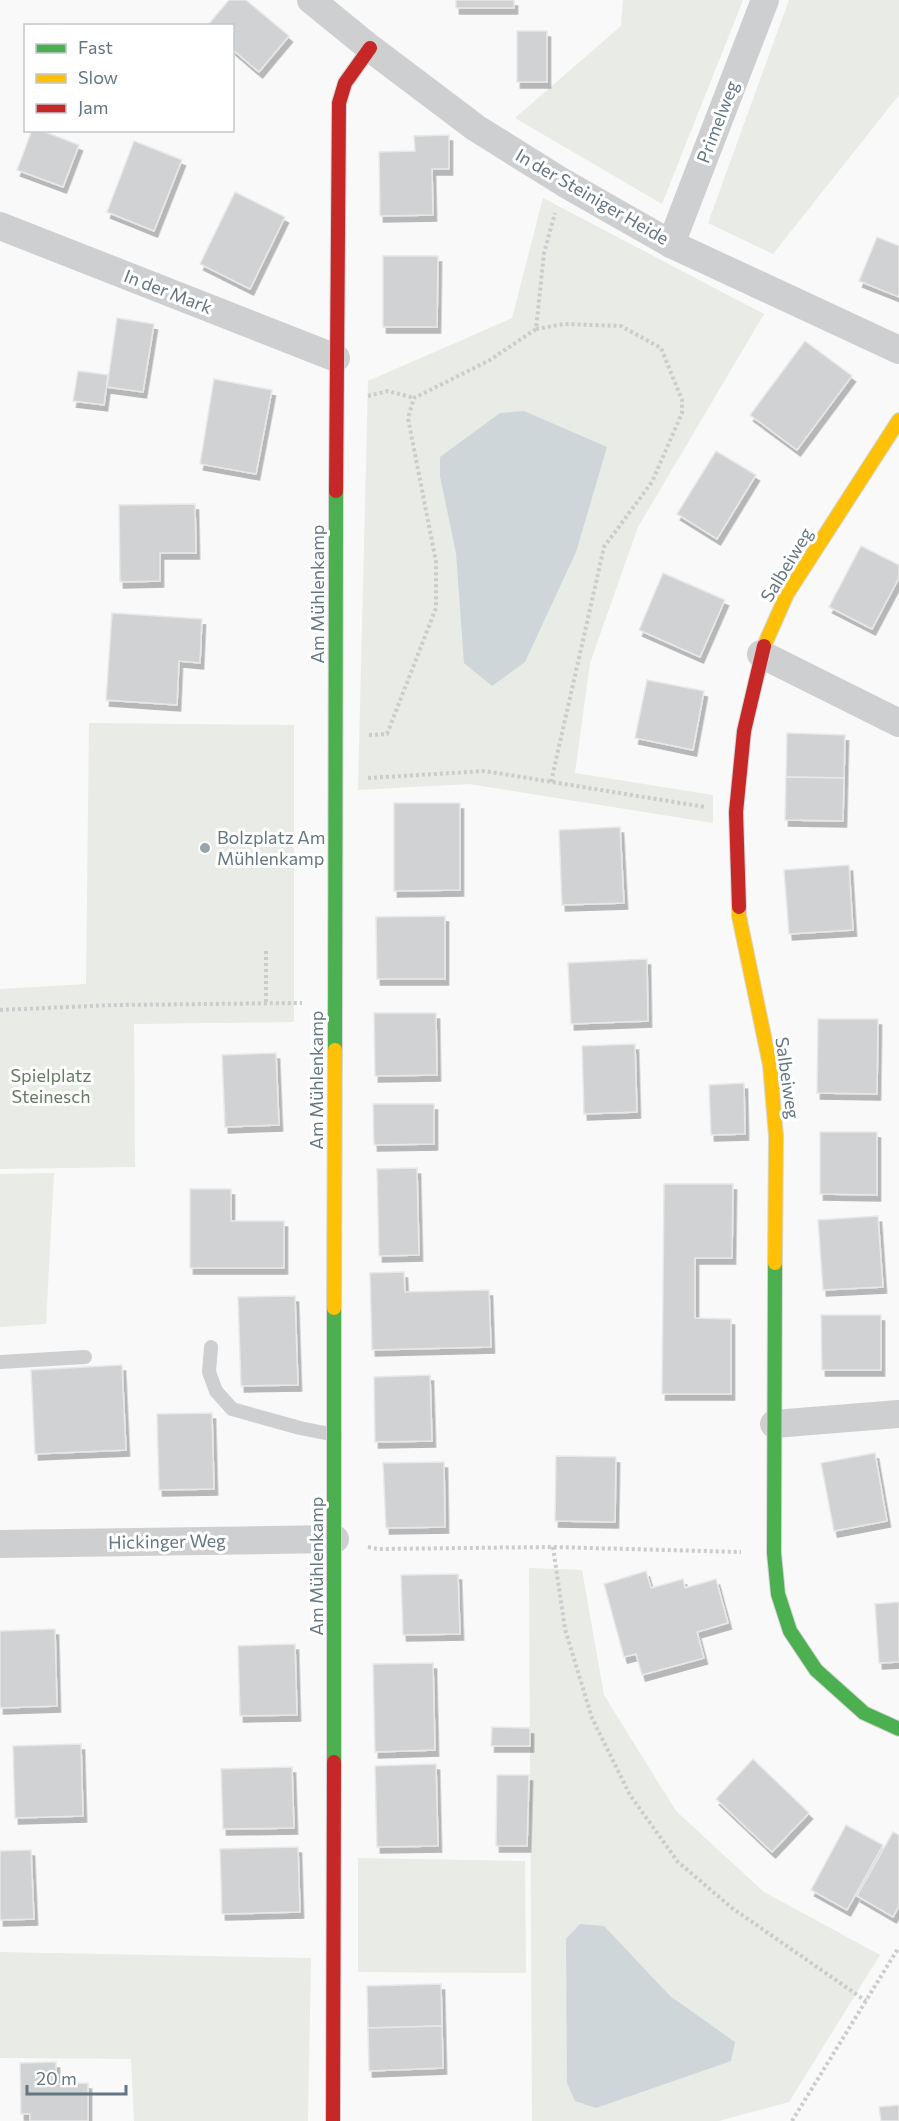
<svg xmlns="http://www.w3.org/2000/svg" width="899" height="2121" viewBox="0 0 899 2121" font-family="Commissioner,sans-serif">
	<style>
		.green { fill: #e8ebe6 }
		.water { fill: #ced6d9 }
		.building { fill: #d0d2d3; stroke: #e8e8e8; stroke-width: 1.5; filter: url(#shadow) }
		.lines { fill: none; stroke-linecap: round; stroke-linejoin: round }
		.fast-casing { stroke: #d5d6d7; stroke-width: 16 }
		.slow-casing { stroke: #d5d6d7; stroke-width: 16 }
		.jam-casing { stroke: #d5d6d7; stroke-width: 16 }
		.path { stroke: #cbcccd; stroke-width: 4; stroke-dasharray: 3 3; stroke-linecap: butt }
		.lane { stroke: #cecfd0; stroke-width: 14 }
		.street { stroke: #cecfd0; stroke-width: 28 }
		.fast { stroke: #4caf50; stroke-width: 14 }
		.slow { stroke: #ffc107; stroke-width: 14 }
		.jam { stroke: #c62828; stroke-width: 14 }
		.poi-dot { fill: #99a4ac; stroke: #fff; stroke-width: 2 }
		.labels { text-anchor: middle; stroke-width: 6; stroke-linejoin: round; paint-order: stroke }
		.street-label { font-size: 18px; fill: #657683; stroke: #fff }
		.poi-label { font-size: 18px; fill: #657683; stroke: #fff; text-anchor: start }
		.park-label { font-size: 18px; fill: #687a64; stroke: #fff }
	</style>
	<defs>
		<filter id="shadow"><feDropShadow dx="3.5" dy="6" stdDeviation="0" flood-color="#0004"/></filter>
	</defs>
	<rect width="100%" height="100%" fill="#f9f9f9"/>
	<g class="green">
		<path d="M623 0H743L662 204 515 118 621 26Z"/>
		<path d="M789 0H899V95L773 254 708 223Z"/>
		<path d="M543 198 764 314 638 527 590 663 575 773 713 795V823L469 784 358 790 368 381 512 318Z"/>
		<path d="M89 723 294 725V1022L134 1024 135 1167 0 1169V989L86 984Z"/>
		<path d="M54 1173 46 1324 0 1327V1174Z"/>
		<path d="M529 1568 582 1570 604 1695 676 1811 764 1892 880 1955 789 2102 719 2121H532Z"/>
		<path d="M358 1858 525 1861 526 1973 358 1972Z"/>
		<path d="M0 1952 311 1958 308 2121H134L131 2059 0 2058Z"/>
	</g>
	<g class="water">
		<path d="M524 411 607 447 576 552 525 662 492 686 464 663 456 553 440 476V457L500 413Z"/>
		<path d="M580 1924 604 1926 670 1996 735 2042 731 2061 596 2108 575 2101 567 2083 566 1939Z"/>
	</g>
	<g class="building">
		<path d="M229 0H246L289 36 259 72 232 49V26H207Z"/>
		<rect x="456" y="0" width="58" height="8"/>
		<rect x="517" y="31" width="30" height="51"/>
		<path d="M32 130H40L79 145 63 187 17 170Z"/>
		<path d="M449 135V169H432L433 215 380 216 379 152 415 151 414 136Z"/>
		<path d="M134 141 182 160 154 231 107 212Z"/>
		<path d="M235 192 285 217 250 289 200 264Z"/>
		<path d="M877 237 899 246V297L859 281Z"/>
		<path d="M383 256H438L437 327H383Z"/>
		<path d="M117 318 154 324 143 392 107 387Z"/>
		<path d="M805 341 852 376 797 450 750 415Z"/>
		<path d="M78 371 108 375 104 405 73 401Z"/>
		<path d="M214 379 272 390 256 474 200 464Z"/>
		<path d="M716 451 756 475 717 539 677 514Z"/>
		<path d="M195 504 196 553H160V581L120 582 119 505Z"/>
		<path d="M861 546 899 565V578L872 629 829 607Z"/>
		<path d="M663 573 725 600 700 657 639 630Z"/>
		<path d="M112 613 202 619 200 663 179 661 177 705 106 700Z"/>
		<path d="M647 680 704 691 693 750 635 738Z"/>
		<path d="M787 733 845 735 844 778 786 777Z"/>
		<path d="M786 777 844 778 843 821 785 820Z"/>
		<path d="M394 803H460V890L394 891Z"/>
		<path d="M620 827 624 903 562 905 559 830Z"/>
		<path d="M849 865 853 930 789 934 784 870Z"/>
		<path d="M445 916V979H377L376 917Z"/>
		<path d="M647 959 648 1021 571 1024 568 963Z"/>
		<path d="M374 1013H436L437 1075 375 1076Z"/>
		<path d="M818 1019H878L877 1094 817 1093Z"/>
		<path d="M635 1044 637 1112 584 1114 582 1046Z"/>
		<path d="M276 1053 279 1125 225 1127 222 1055Z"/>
		<path d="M744 1083 745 1134 711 1135 709 1085Z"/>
		<path d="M373 1104H434V1144L374 1145Z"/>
		<path d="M820 1132H877V1195L820 1194Z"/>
		<path d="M417 1168 419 1255 379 1256 377 1169Z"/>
		<path d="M664 1184H733L732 1258H695V1318L731 1319V1394H662Z"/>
		<path d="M190 1189H231V1221H284V1268H190Z"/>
		<path d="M878 1216 883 1287 823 1290 818 1220Z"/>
		<path d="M404 1272 405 1292 489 1290 491 1347 372 1350 370 1273Z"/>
		<path d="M295 1296 298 1385 241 1386 238 1297Z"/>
		<path d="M821 1315H881V1370H822Z"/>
		<path d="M122 1365 126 1450 35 1454 31 1370Z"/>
		<path d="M430 1375 432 1441 375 1442 374 1377Z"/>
		<path d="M212 1413 214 1489 159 1490 157 1414Z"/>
		<path d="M875 1453 887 1521 834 1531 821 1463Z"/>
		<path d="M556 1456 616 1457 615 1522 555 1521Z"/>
		<path d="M444 1462 445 1527 386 1528 383 1463Z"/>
		<path d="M646 1571 651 1588 683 1579 685 1588 716 1579 728 1623 697 1632 704 1658 642 1675 636 1654 624 1657 604 1584Z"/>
		<path d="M458 1574 460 1634 403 1635 401 1575Z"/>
		<path d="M899 1602V1662L879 1663 875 1604Z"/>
		<path d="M55 1629 57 1706 0 1708V1631Z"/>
		<path d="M295 1644 297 1715 240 1716 238 1646Z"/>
		<path d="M433 1663 435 1750 375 1752 373 1664Z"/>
		<path d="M492 1727 530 1728V1746H491Z"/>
		<path d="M81 1744 83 1816 15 1818 13 1746Z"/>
		<path d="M753 1759 809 1813 772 1852 716 1799Z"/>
		<path d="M436 1764 438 1846 377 1847 375 1766Z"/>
		<path d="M292 1767 294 1828 223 1829 221 1769Z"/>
		<path d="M497 1775H529L527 1846H496Z"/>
		<path d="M846 1825 883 1845 847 1910 811 1890Z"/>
		<path d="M893 1832 899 1835V1906L893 1917 857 1896Z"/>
		<path d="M298 1847 300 1912 222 1914 220 1849Z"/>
		<path d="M31 1850 34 1919 0 1920V1851Z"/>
		<path d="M441 1984 442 2026 368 2028 367 1986Z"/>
		<path d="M442 2026 443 2068 369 2071 368 2028Z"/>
		<path d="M56 2062V2084L88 2083V2121H30V2114H21L20 2063Z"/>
		<path d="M899 2105V2121H881L879 2107Z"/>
	</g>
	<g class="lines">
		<g class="fast-casing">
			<g id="fast">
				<path d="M335 1050 336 491"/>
				<path d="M775 1263 774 1553 778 1594 790 1631 816 1670 864 1713 899 1729"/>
				<path d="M334 1762V1308"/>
			</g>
		</g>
		<g class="slow-casing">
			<g id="slow">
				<path d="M764 646 787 594 899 420"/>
				<path d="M739 907V916L770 1065 776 1136 775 1263"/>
				<path d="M334 1308 335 1050"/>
			</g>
		</g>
		<g class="jam-casing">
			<g id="jam">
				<path d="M336 491 339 103 345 83 370 48"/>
				<path d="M739 907 736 812 744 731 764 646"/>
				<path d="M333 2121 334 1762"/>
			</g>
		</g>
		<g class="path">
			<path d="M536 329 564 324 621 326 661 348 682 400V413L652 482 604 547 551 782"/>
			<path d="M368 396 388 391 414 398"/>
			<path d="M369 735 387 734 436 608V562L408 418 414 398 490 360 536 329 544 253 555 213"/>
			<path d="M368 778 485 771 705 807"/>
			<path d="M266 951V1005"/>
			<path d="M0 1010 113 1005 302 1003"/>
			<path d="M368 1547 378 1549 553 1547 741 1552"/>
			<path d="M553 1547 565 1629 592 1718 630 1795 678 1862 732 1908 866 2001"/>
			<path d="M792 2121 899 1947"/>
		</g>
		<g class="lane">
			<path d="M211 1347 209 1372 216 1391 232 1409 300 1428 335 1435"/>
			<path d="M0 1362 85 1357"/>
		</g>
		<g class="street">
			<path d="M311 0 370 48 476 128 564 183 671 244 899 350"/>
			<path d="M0 226 336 358"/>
			<path d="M671 244 765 0"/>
			<path d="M761 654 899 723"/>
			<path d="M774 1424 899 1414"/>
			<path d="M0 1544 335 1539"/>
		</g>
		<use href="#fast" class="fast"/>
		<use href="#slow" class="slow"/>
		<use href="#jam" class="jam"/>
	</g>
	<circle class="poi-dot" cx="205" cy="848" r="6"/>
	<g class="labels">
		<g class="street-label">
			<text transform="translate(718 122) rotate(-69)" y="6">Primelweg</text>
			<text transform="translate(592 197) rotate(30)" y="6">In der Steiniger Heide</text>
			<text transform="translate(168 292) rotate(21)" y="6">In der Mark</text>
			<text transform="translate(787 565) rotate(-59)" y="6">Salbeiweg</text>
			<text transform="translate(318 594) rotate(-90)" y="6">Am Mühlenkamp</text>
			<text transform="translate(787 1078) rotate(82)" y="6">Salbeiweg</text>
			<text transform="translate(317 1080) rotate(-90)" y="6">Am Mühlenkamp</text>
			<text transform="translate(167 1542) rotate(-1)" y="6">Hickinger Weg</text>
			<text transform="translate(317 1566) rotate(-90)" y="6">Am Mühlenkamp</text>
		</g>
		<g class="poi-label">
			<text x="217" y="844">Bolzplatz Am<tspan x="217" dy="21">Mühlenkamp</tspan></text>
		</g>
		<g class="park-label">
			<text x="51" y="1082">Spielplatz<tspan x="51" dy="21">Steinesch</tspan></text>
		</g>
	</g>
	<rect x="24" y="24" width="210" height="108" fill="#ffffff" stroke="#c1c8cd" stroke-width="1.5"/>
	<rect x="36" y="44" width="30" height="9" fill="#4caf50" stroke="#c1c8cd" stroke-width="1.5"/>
	<text x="78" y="54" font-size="18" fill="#657683">Fast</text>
	<rect x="36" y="74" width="30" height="9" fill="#ffc107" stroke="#c1c8cd" stroke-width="1.5"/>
	<text x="78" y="84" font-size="18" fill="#657683">Slow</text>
	<rect x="36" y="104" width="30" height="9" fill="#c62828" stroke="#c1c8cd" stroke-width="1.5"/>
	<text x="78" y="114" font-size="18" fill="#657683">Jam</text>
	<path d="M27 2085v9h99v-9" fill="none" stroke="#657683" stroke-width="3"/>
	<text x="36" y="2085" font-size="18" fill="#657683" stroke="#ffffff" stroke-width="4.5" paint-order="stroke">20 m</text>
</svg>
